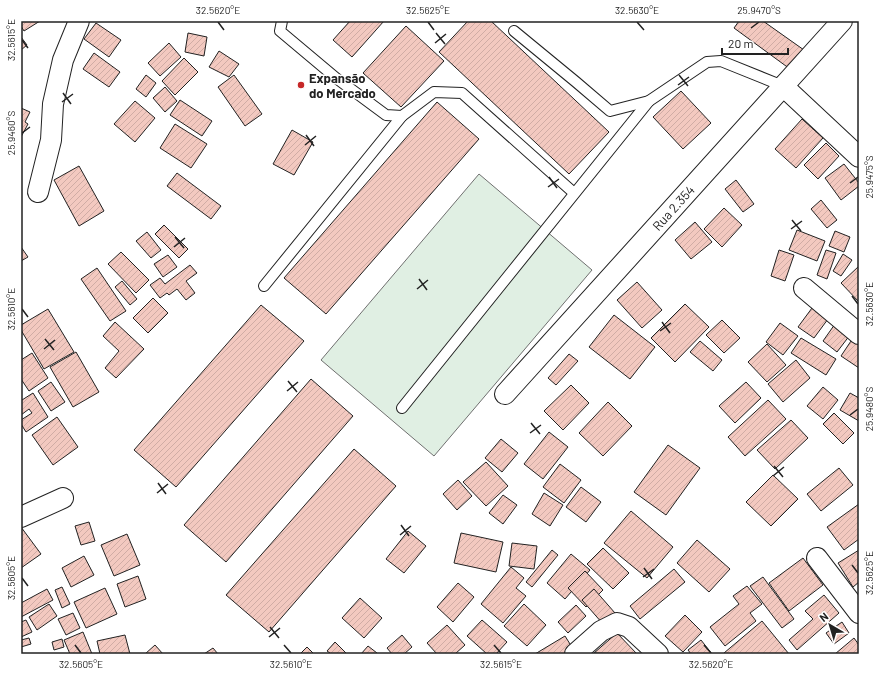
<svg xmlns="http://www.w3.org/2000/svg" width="880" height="675" viewBox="0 0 880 675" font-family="Barlow,sans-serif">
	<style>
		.pitch { fill: #e0efe3; stroke: #6f6f6f }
		.building { fill: url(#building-hatch); stroke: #222 }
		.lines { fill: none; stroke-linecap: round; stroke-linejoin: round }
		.lane-casing { stroke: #222; stroke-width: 12 }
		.street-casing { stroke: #222; stroke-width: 22 }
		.lane { stroke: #fff; stroke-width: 10 }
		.street { stroke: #fff; stroke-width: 20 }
		.ticks { fill: none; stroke: #222; stroke-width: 1.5 }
		.poi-dot { fill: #c62828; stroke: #fff; stroke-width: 1.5 }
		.labels { text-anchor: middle; stroke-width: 3; stroke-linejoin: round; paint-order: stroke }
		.poi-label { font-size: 13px; font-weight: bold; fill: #222; stroke: #fff; text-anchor: start }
		.street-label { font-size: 13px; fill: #222; stroke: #fff }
		.neatline { fill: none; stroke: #222; stroke-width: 1.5 }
		.ticks-label { font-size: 10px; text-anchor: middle; fill: #222 }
	</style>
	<defs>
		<pattern id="building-hatch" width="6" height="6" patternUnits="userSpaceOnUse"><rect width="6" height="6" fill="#f3c9c0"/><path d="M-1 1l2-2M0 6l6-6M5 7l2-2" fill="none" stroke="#d0aca5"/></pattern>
	</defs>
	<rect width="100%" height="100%" fill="#fff"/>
	<path class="pitch" d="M479 174 592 270 434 456 321 360Z"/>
	<g class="building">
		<path d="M21 21H40L24 31 21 26Z"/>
		<path d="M350 21H384L352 57 333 40Z"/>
		<path d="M468 21H491L609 132 569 174 439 52Z"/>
		<path d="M739 21H763L804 50 790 69 734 28Z"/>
		<path d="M96 23 121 40 109 57 84 39Z"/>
		<path d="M406 26 444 61 401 107 363 73Z"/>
		<path d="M188 33 207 37 204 56 185 52Z"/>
		<path d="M21 37 27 45 21 50Z"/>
		<path d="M169 43 181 57 160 76 148 63Z"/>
		<path d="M219 51 239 64 229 77 209 67Z"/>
		<path d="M94 53 120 72 109 87 83 69Z"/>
		<path d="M184 58 198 72 175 95 162 81Z"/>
		<path d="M146 75 156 83 146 97 136 89Z"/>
		<path d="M234 75 262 114 245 126 218 87Z"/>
		<path d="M165 87 177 101 165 112 153 98Z"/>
		<path d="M681 91 711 123 683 149 653 117Z"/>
		<path d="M180 100 212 121 202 136 170 115Z"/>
		<path d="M135 101 155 118 135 142 114 124Z"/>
		<path d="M437 102 479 139 326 314 284 278Z"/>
		<path d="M21 108 30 112 25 122 28 124 21 137Z"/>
		<path d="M802 119 823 138 796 168 775 149Z"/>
		<path d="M175 124 207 144 191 168 160 148Z"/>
		<path d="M292 130 313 142 294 175 273 164Z"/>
		<path d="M826 143 839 156 818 179 804 165Z"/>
		<path d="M844 164 859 183V186L841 200 825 178Z"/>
		<path d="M79 166 104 211 79 226 54 180Z"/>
		<path d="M177 173 221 206 211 219 167 186Z"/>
		<path d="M736 180 754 204 743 212 725 189Z"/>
		<path d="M821 200 837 220 827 228 811 209Z"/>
		<path d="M724 208 742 225 722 247 704 229Z"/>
		<path d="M695 222 712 242 691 259 675 240Z"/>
		<path d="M164 225 188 249 179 258 155 234Z"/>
		<path d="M797 230 825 241 817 261 789 250Z"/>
		<path d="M835 231 850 237 844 252 829 246Z"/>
		<path d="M147 232 161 250 151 258 136 241Z"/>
		<path d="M21 247 28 257 21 261Z"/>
		<path d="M779 250 794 255 785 281 771 276Z"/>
		<path d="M826 250 836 253 827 279 817 275Z"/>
		<path d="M121 252 149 280 136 293 108 264Z"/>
		<path d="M843 254 852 260 841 276 833 271Z"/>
		<path d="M168 255 177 267 163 277 154 264Z"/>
		<path d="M190 265 197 273 186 281 195 293 186 300 177 289 169 295 167 293 160 298 150 285 160 278 165 284Z"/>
		<path d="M859 266V302L841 283Z"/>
		<path d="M97 268 126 311 110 321 81 279Z"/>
		<path d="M122 281 137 299 130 305 115 287Z"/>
		<path d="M637 282 662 310 642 328 617 300Z"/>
		<path d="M153 298 168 313 148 333 133 318Z"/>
		<path d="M685 304 709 327 675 362 651 338Z"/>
		<path d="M261 305 304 341 176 487 134 450Z"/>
		<path d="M812 308 828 319 814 338 798 327Z"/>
		<path d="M48 309 74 352 44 369 21 330V325Z"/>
		<path d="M614 315 655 347 630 379 589 347Z"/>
		<path d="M722 320 740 338 724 353 706 335Z"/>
		<path d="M115 322 144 349 116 378 105 368 119 351 103 336Z"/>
		<path d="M780 323 798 336 783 355 766 342Z"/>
		<path d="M835 324 850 335 837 352 823 341Z"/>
		<path d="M801 338 836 359 826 375 791 353Z"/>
		<path d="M853 338 859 343V368L841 356Z"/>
		<path d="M700 341 722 360 713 371 690 352Z"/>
		<path d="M767 344 786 365 767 382 748 362Z"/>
		<path d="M76 352 99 392 73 407 50 367Z"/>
		<path d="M32 353 48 378 29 391 21 379V360Z"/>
		<path d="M569 354 578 361 556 385 548 378Z"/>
		<path d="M796 360 810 378 783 402 768 384Z"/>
		<path d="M311 379 353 416 226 562 184 525Z"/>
		<path d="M51 382 65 402 51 411 38 391Z"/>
		<path d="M746 382 761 398 735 423 719 406Z"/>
		<path d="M571 385 589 403 563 430 544 411Z"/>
		<path d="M823 387 838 400 823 419 807 406Z"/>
		<path d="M33 393 48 417 26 432 21 424V420L32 413 29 409 21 415V399L22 400Z"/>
		<path d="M850 393 859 398V421L840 410Z"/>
		<path d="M768 400 786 419 745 456 728 437Z"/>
		<path d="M608 402 632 426 603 456 579 433Z"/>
		<path d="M834 413 854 433 843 444 823 424Z"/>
		<path d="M57 417 78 447 53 465 32 435Z"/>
		<path d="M791 420 808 438 775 469 757 450Z"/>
		<path d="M549 432 568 447 543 479 524 464Z"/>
		<path d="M501 439 518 453 502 472 485 458Z"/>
		<path d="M668 445 700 468 666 515 634 492Z"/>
		<path d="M354 449 396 486 269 632 226 595Z"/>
		<path d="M486 462 508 486 486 506 463 482Z"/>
		<path d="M560 464 581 480 564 503 543 487Z"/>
		<path d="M839 468 853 485 821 511 807 494Z"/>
		<path d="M773 475 798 499 771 526 746 502Z"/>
		<path d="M458 480 472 496 457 510 443 494Z"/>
		<path d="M581 487 601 502 586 522 566 507Z"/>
		<path d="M544 493 563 505 550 526 532 514Z"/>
		<path d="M503 495 517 505 503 524 489 513Z"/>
		<path d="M859 504V539L844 550 827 527Z"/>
		<path d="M631 511 673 547 647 578 604 543Z"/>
		<path d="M89 522 95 541 81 545 75 526Z"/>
		<path d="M21 527 41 554 21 568Z"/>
		<path d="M408 531 426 546 404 573 386 559Z"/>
		<path d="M461 533 503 542 496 572 454 563Z"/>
		<path d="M127 534 140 565 114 576 101 545Z"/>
		<path d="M697 540 730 569 709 592 677 563Z"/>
		<path d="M512 543 537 546 534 569 509 566Z"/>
		<path d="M603 548 629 573 613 589 587 564Z"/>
		<path d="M552 550 558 555 532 587 526 582Z"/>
		<path d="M859 550V582L853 587 838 563Z"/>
		<path d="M571 554 590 570 565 599 547 583Z"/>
		<path d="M84 556 94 575 71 587 62 568Z"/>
		<path d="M803 558 823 585 789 611 769 583Z"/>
		<path d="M511 567 524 578 516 588 526 596 503 623 481 604Z"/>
		<path d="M674 569 685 582 640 619 630 606Z"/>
		<path d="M585 571 603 590 586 607 568 588Z"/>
		<path d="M138 576 146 599 125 607 117 584Z"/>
		<path d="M763 577 794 619 782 628 750 586Z"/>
		<path d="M458 583 474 597 453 622 437 607Z"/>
		<path d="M747 586 762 604 750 613 756 621 725 646 710 627 739 604 733 596Z"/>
		<path d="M62 587 70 604 62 608 55 590Z"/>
		<path d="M105 588 117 614 86 628 74 602Z"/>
		<path d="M47 589 53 600 21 617V603Z"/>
		<path d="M594 589 615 613 603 624 582 600Z"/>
		<path d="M824 595 839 613 797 650 789 640 813 619 805 611Z"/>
		<path d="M360 598 382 618 364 638 342 618Z"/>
		<path d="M49 604 57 616 37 630 29 617Z"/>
		<path d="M524 604 546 625 527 646 504 626Z"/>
		<path d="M576 605 586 616 568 633 558 622Z"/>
		<path d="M73 613 80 628 66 635 58 619Z"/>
		<path d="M685 615 702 632 683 652 665 636Z"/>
		<path d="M26 620 32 632 21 637V622Z"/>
		<path d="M482 620 507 642 496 654H487L467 636Z"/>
		<path d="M762 621 789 654H725L724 653Z"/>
		<path d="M842 622 849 633 834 644 826 633Z"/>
		<path d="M447 625 465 645 455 654H437L427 643Z"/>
		<path d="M83 632 92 654H70L64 640Z"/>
		<path d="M617 633 637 654 594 653Z"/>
		<path d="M125 635 130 654H100L97 641Z"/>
		<path d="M402 635 412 647 404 654H392L387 648Z"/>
		<path d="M565 636 575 652 573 654H535Z"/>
		<path d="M29 638 31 644 21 647V640Z"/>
		<path d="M854 638 859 645V654H835Z"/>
		<path d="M62 639 64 647 54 650 52 642Z"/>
		<path d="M701 640 712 654H691L688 650Z"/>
		<path d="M335 642 347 654H329L330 653 327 651Z"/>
		<path d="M155 645 163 654H145Z"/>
		<path d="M368 646 377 653 376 654H361Z"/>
		<path d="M307 647 314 654H300Z"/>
		<path d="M213 648 218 654H204Z"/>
	</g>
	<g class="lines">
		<g class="lane-casing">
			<g id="lane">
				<path d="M282 21 280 31 336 78 386 115 402 116 434 92 462 93 574 193"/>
				<path d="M514 31 576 82 610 111 649 101 707 62 721 61 783 86"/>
				<path d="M264 286 402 116"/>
				<path d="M402 408 649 101"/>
			</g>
		</g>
		<g class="street-casing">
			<g id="street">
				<path d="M783 86 859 157"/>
				<path d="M38 192 51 140 53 104 63 60 79 21"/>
				<path d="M804 288 859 334"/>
				<path id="s1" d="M505 394 842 21"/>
				<path d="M21 517 63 498"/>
				<path d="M817 558 859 613"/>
				<path d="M575 654 601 631 617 623 629 627 658 654"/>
			</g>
		</g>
		<use href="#lane" class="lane"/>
		<use href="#street" class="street"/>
	</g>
	<path class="ticks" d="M218 22 224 30M428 22 434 30M637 22 644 30M751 28 759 22M436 33 445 44M22 40 28 48M435 43 446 34M679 75 688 86M678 85 689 77M63 93 71 104M62 102 73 94M22 133 30 127M306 135 314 146M305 145 316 136M549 177 557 188M850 183 858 177M548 187 559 179M792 220 801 231M791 229 802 221M175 237 184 248M174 247 185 238M419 279 427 290M417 289 428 280M852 296 858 304M22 309 28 317M662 322 670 333M660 331 671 323M45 339 54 350M44 349 55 340M288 381 297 392M287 391 298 382M850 415 858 409M531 423 540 434M530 433 541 425M774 466 783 477M773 476 784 467M158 483 166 494M157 493 168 484M401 525 409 536M400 535 411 526M852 565 858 573M644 568 652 579M643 577 654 569M22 578 28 586M270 627 279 638M269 637 280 628M75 645 81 653M284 645 291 653M494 645 501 653M704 645 711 653"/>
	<circle class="poi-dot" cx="301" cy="85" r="4"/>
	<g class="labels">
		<g class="poi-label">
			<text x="309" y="83">Expansão<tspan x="309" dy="15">do Mercado</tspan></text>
		</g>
		<g class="street-label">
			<text dy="5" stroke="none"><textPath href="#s1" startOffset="251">Rua 2.354</textPath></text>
		</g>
	</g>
	<rect width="880" height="675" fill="none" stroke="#ffffff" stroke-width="44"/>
	<g transform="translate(830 625) rotate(322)" stroke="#ffffff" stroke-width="3" paint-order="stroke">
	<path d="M0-3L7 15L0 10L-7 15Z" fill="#222222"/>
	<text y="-6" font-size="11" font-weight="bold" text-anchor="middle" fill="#222222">N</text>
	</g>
	<path d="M722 48v6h66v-6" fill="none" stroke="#222222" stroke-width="2"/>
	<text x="728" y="48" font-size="12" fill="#222222" stroke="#ffffff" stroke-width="3" paint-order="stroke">20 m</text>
	<rect x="22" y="22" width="836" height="631" class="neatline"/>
	<g class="ticks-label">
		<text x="218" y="14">32.5620°E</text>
		<text x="428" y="14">32.5625°E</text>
		<text x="637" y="14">32.5630°E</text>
		<text x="759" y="14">25.9470°S</text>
		<text transform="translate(11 40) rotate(-90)" y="4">32.5615°E</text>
		<text transform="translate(11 133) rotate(-90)" y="4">25.9460°S</text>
		<text transform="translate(869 177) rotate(-90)" y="4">25.9475°S</text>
		<text transform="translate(869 304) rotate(-90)" y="4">32.5630°E</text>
		<text transform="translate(11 309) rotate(-90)" y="4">32.5610°E</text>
		<text transform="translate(869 409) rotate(-90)" y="4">25.9480°S</text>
		<text transform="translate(869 573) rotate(-90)" y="4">32.5625°E</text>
		<text transform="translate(11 578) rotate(-90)" y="4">32.5605°E</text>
		<text x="81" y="668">32.5605°E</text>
		<text x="291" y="668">32.5610°E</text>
		<text x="501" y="668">32.5615°E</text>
		<text x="711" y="668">32.5620°E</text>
	</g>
</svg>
